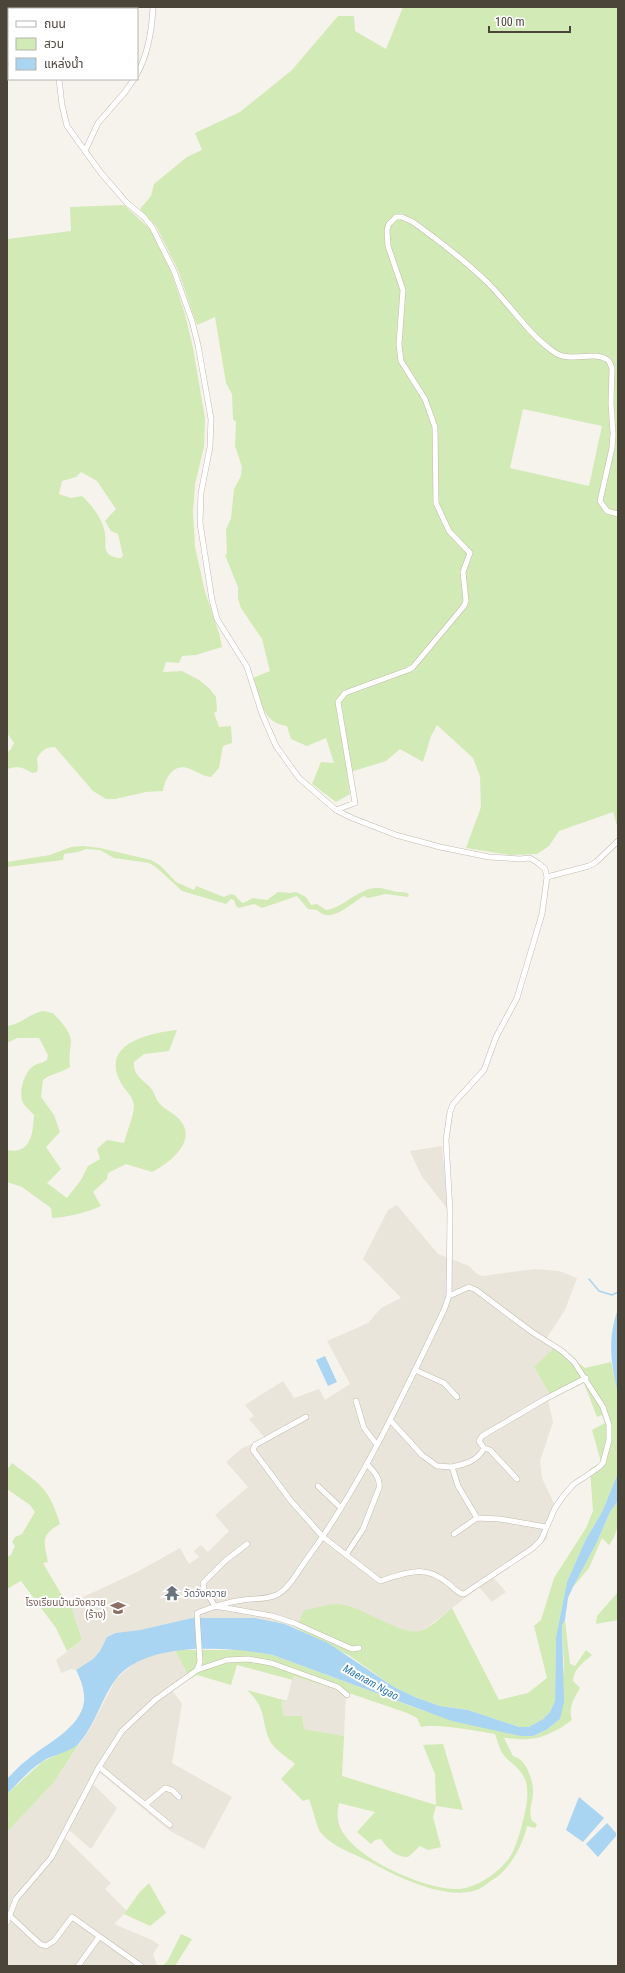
<svg xmlns="http://www.w3.org/2000/svg" width="625" height="1973" viewBox="0 0 625 1973" font-family="'Roboto Condensed','Noto Sans Thai',sans-serif">
	<style>
		.residential { fill: #eae5da }
		.green { fill: #d2eab5; fill-rule: evenodd }
		.water { fill: #a9d4f2 }
		.lines { fill: none; stroke-linecap: round; stroke-linejoin: round }
		.stream { stroke: #a9d4f2; stroke-width: 1.5 }
		.minor-casing { stroke: #c2bbae; stroke-width: 6 }
		.minor { stroke: #fff; stroke-width: 5 }
		.labels { text-anchor: middle; stroke-width: 4; stroke-linejoin: round; paint-order: stroke }
		.worship-label { font-size: 10px; fill: #5b616d; stroke: #fff; text-anchor: start }
		.education-label { font-size: 10px; fill: #785e54; stroke: #fff; text-anchor: end }
		.water-label { font-size: 11px; font-style: italic; fill: #2e7ab2; stroke: #fff }
	</style>
	<rect width="100%" height="100%" fill="#f6f3ec"/>
	<g class="residential">
		<path d="M442 1146 448 1210 421 1175 410 1151Z"/>
		<path d="M397 1205 438 1254 469 1266 477 1274 482 1276 535 1269 559 1271 577 1278 565 1310 546 1339 556 1346 534 1367 552 1398 548 1401 553 1422 540 1461 542 1478 557 1510 548 1528 547 1539 525 1557 493 1577 506 1592 492 1602 479 1587 424 1630 416 1632 404 1630 337 1604 304 1611 296 1628 285 1624 255 1618H192L140 1630 114 1633 107 1637 100 1651 93 1659 76 1670 71 1669 61 1673 56 1660 82 1640 70 1603 135 1573 180 1548 189 1564 199 1557 194 1551 201 1545 208 1552 229 1531 215 1515 248 1487 226 1462 242 1448 265 1438 249 1419 254 1416 245 1405 283 1381 294 1398 319 1389 325 1400 350 1384 327 1341 368 1323 381 1308 401 1298 363 1259 388 1210Z"/>
		<path d="M175 1650 190 1679 172 1690 182 1704 172 1763 232 1797 204 1849 170 1831 99 1772 93 1784 117 1808 91 1849 69 1830 65 1838 111 1883 105 1889 127 1911 114 1924 152 1940 159 1945 153 1954 157 1966H7V1832L54 1782 91 1727 116 1679 139 1659Z"/>
		<path d="M293 1676 336 1689 346 1697 344 1736 304 1729 284 1716 281 1701 287 1700Z"/>
	</g>
	<g class="green">
		<path d="M403 7H618V829L613 812 559 831 549 846 537 854 510 855 466 848 481 807 480 776 473 758 437 725 431 736 423 762 400 749 386 761 347 773 350 794 336 802 312 784 321 762 334 763 326 738 307 746 291 739 287 726C262 723 260 698 253 678L270 671 262 639 241 608 238 599V587L225 555 227 554 226 530 231 518 234 489 241 476 242 467 235 446 236 422 233 419 232 394 226 383 215 317 197 325 178 270 156 226 140 209 151 196 154 184 187 157 202 150 195 133 240 112 292 70 338 16H354L355 31 386 49ZM523 409 602 426 589 486 510 468Z"/>
		<path d="M124 205 150 229 171 272 185 314 193 348 205 418 204 447 195 484 193 513 195 547 205 592 219 633 222 647 196 655 182 656 179 663 166 662 163 672 182 671 199 680 209 688 216 697 217 711 214 713 219 727 231 726 232 743 223 746 219 768 211 777C202 776 198 772 190 769 174 762 165 778 163 791L146 792 115 799H106L93 791 55 747C46 747 42 750 37 758L38 768 37 772 32 773C23 767 18 766 7 769V753L11 749 14 743 7 733V239L71 231 70 207ZM81 472 97 481 116 509 105 521 111 531 118 534 123 556 121 558C116 558 109 556 107 552 104 547 106 539 105 533 103 520 92 505 82 496L71 498 59 494 62 481 76 477Z"/>
		<path d="M83 846 100 848 151 860 161 866 176 882 194 890 196 886 224 897C237 890 234 898 243 903L253 898 267 900 278 892 290 893 296 892 306 897 311 905 317 904 326 910C344 908 359 887 378 888 383 888 388 890 393 891 399 893 403 891 409 894L408 897 386 894 368 898 364 896C351 903 331 925 317 910L308 909 297 896 262 908 254 904 239 908 236 906 234 900 231 899 226 904 182 891 156 867 149 863 114 858 100 850 86 849 78 852 64 854 63 860 7 867V862L50 855 71 847Z"/>
		<path d="M43 1011 53 1013C60 1021 71 1031 71 1042 70 1051 69 1058 70 1067 61 1073 50 1074 43 1080L41 1097 54 1115 60 1132 46 1147 61 1169 47 1183 67 1198 81 1180 88 1166 100 1159 97 1149 107 1140 124 1143C127 1131 133 1118 134 1107 134 1096 125 1091 121 1083 99 1044 149 1033 177 1030L169 1051 144 1054 134 1062C133 1075 142 1079 150 1087 154 1091 155 1098 159 1103 164 1109 172 1112 178 1118 200 1139 170 1163 152 1172L126 1164 108 1173 107 1179 93 1192 101 1206C85 1213 69 1217 52 1218L51 1208 22 1187 7 1182V1150C31 1155 33 1133 34 1115 30 1111 26 1107 23 1103 18 1092 24 1071 35 1065 39 1063 43 1063 47 1060L48 1055 39 1038H17L7 1043V1026C22 1024 28 1014 43 1011Z"/>
		<path d="M556 1346 585 1368 611 1362 618 1394V1473L602 1512 585 1541 567 1582 556 1637 555 1701 550 1712 543 1719 529 1727H519L468 1710 440 1706 417 1698 394 1687 350 1656 296 1628 304 1610C314 1609 326 1604 337 1604 361 1604 403 1639 423 1630 433 1626 443 1615 452 1608L499 1700 528 1693 547 1678 534 1626 541 1620 554 1578 586 1528 593 1511 590 1469 601 1462 592 1430 605 1423 602 1415 597 1417 584 1383 552 1398 534 1367Z"/>
		<path d="M12 1463C41 1485 49 1488 60 1524 40 1535 44 1542 48 1562L43 1563 61 1594 70 1603 82 1640 67 1651 56 1628 21 1581 7 1589V1557L11 1555 15 1546 12 1542 15 1537 22 1534 35 1512 30 1505 7 1489V1470Z"/>
		<path d="M618 1501C618 1517 620 1531 609 1545L602 1538 589 1568 573 1587 596 1544 610 1512Z"/>
		<path d="M618 1592V1620L596 1624 597 1616Z"/>
		<path d="M565 1620 570 1664 575 1666 586 1650 592 1655C583 1663 574 1668 573 1681L580 1688C574 1699 568 1707 572 1720 560 1729 544 1738 529 1739 521 1740 512 1738 504 1738L513 1756C527 1759 534 1782 533 1795 532 1802 529 1811 531 1817 531 1821 534 1822 537 1824L535 1828 527 1826C523 1844 512 1865 497 1877 491 1880 485 1886 479 1889 447 1902 398 1877 370 1862 353 1853 334 1848 321 1833 317 1828 312 1806 309 1799L303 1801 281 1779 295 1764C288 1758 274 1749 270 1741 260 1719 268 1710 247 1690L287 1701H281L284 1716H302L304 1729 344 1736 342 1776 436 1805 435 1774 423 1745 443 1744 463 1810 436 1806 433 1817 441 1847 428 1850 420 1846 408 1857C395 1857 388 1849 381 1839L375 1840 371 1844 357 1832 375 1812 339 1803C337 1811 337 1819 340 1827 353 1858 422 1888 454 1889 473 1890 494 1876 506 1862 513 1855 517 1842 520 1832 524 1817 530 1798 526 1782 522 1768 510 1764 503 1754 499 1749 498 1741 495 1734 478 1731 436 1723 421 1727L417 1718 407 1713 349 1693 346 1697 336 1689 293 1676V1680L237 1665 231 1685 197 1675 190 1679 175 1650H245L273 1655 424 1711 520 1736H533L546 1730 560 1719 564 1665 562 1625Z"/>
		<path d="M79 1744 54 1782 7 1832V1794L42 1762Z"/>
		<path d="M149 1883 166 1913 150 1926 124 1914 139 1893Z"/>
		<path d="M181 1934 192 1939 175 1966H157L156 1965 162 1966 167 1962Z"/>
	</g>
	<g class="water">
		<path d="M618 1309V1394C611 1364 607 1339 618 1309Z"/>
		<path d="M325 1356 337 1382 328 1386 316 1360Z"/>
		<path d="M618 1473V1501L610 1512 596 1544 573 1587 568 1598 565 1620 562 1625 564 1702 560 1719 546 1730 533 1736H520L452 1721 273 1655C231 1647 146 1640 116 1679 102 1697 96 1723 80 1742 74 1751 52 1755 43 1761 30 1769 18 1783 7 1794V1779C14 1772 20 1765 27 1760 45 1744 80 1729 84 1702 85 1690 81 1680 76 1670L93 1659 100 1651 107 1637 115 1633 140 1630 192 1618H255L285 1624 328 1643 394 1687 417 1698 440 1706 468 1710 519 1727H529L543 1719 550 1712 555 1701 556 1637 567 1582 585 1541 602 1512Z"/>
		<path d="M579 1797 604 1818 583 1842 566 1830Z"/>
		<path d="M607 1823 616 1833V1836L598 1857 586 1844Z"/>
	</g>
	<g class="lines">
		<path class="stream" d="M589 1279 599 1291 612 1295 618 1292"/>
		<g class="minor-casing">
			<g id="minor">
				<path d="M37 7 39 9"/>
				<path d="M137 74C148 54 152 30 153 7"/>
				<path d="M85 151 98 123 125 92 134 79"/>
				<path d="M336 810 355 803 338 702 345 693 408 670 413 667 464 606 466 601 463 572 470 553 449 531 436 503 435 427 425 399 401 361 399 344 403 290 388 246 387 230 389 224 396 217H402L413 222C438 240 464 260 486 281 510 304 527 333 554 352 570 364 596 349 609 361L612 368 611 403 613 434 612 448 600 501 607 511 618 514"/>
				<path d="M547 877 589 866 596 862 618 841"/>
				<path d="M415 1370 444 1383 457 1397"/>
				<path d="M356 1401 364 1428 377 1445"/>
				<path d="M306 1417 255 1445 253 1450 291 1501 323 1537 380 1581C407 1573 424 1563 449 1584 454 1588 458 1594 464 1594L533 1548 541 1540 555 1508 564 1495 574 1484 598 1468 603 1463 609 1440V1425L603 1407 574 1362 562 1351 532 1332 476 1290 469 1287 449 1296"/>
				<path d="M390 1420 422 1455 437 1466 452 1467"/>
				<path d="M484 1448 490 1450 517 1479"/>
				<path d="M318 1486 341 1508"/>
				<path d="M477 1518 458 1486 452 1467C465 1464 478 1461 484 1448L479 1441 482 1436 545 1399 586 1378"/>
				<path d="M454 1534 477 1518 500 1519 546 1527"/>
				<path d="M247 1544 225 1561 203 1583 204 1589 215 1606 272 1616 294 1623 352 1649 359 1648"/>
				<path d="M346 1555 363 1529 379 1488C381 1478 373 1471 367 1464"/>
				<path d="M197 1670 227 1660 248 1659 271 1663 338 1687 347 1695"/>
				<path d="M99 1767 170 1825"/>
				<path d="M146 1804 165 1788 172 1790 179 1797"/>
				<path d="M10 1916 40 1944 46 1946 54 1941 72 1917 141 1966"/>
				<path d="M7 1922 16 1899 51 1858 99 1767 122 1731 155 1700 197 1670 200 1662 197 1613C212 1607 228 1602 243 1600 254 1598 266 1600 276 1595 288 1590 296 1574 304 1563 361 1486 402 1397 444 1310L449 1296 450 1212 446 1140 450 1112 453 1104 484 1070 496 1037 517 998 542 914 547 877 545 869 538 863 530 858 520 859 489 857 440 847 396 835 352 818 336 810 299 778 276 746 262 714 247 667 217 619 212 600 200 523 201 493 210 447 211 419 198 345 192 321 174 271 152 227 144 217 127 203 101 173 67 126 62 105 59 79"/>
				<path d="M78 1966 99 1937"/>
			</g>
		</g>
		<use href="#minor" class="minor"/>
	</g>
	<defs>
		<g id="temple-bare" transform="scale(1.2)"><path d="M0-6L5-2H3V0L6.5 2.5H4V6H1.5V3h-3V6H-4V2.5H-6.5L-3 0V-2H-5Z" fill="#6b7280" stroke="#fff" stroke-width="2.5" paint-order="stroke"/></g>
		<g id="school-bare" transform="scale(1.2)"><path d="M0-5L7-2L0 1L-7-2ZM-4 1L0 2.5L4 1V4Q0 6-4 4Z" fill="#8d6e63" stroke="#fff" stroke-width="2.5" paint-order="stroke"/></g>
	</defs>
	<g fill-rule="evenodd">
		<use href="#temple-bare" x="172" y="1593"/>
		<use href="#school-bare" x="118" y="1608"/>
	</g>
	<g class="labels">
		<g class="worship-label">
			<text x="184" y="1597">วัดวังควาย</text>
		</g>
		<g class="education-label">
			<text x="106" y="1606">โรงเรียนบ้านวังควาย<tspan x="106" dy="12">(ร้าง)</tspan></text>
		</g>
		<g class="water-label">
			<text transform="translate(371 1682) rotate(29)" y="4">Maenam Ngao</text>
		</g>
	</g>
	<rect width="625" height="1973" fill="none" stroke="#4b4439" stroke-width="16"/>
	<rect x="8" y="8" width="130" height="72" fill="#ffffff" stroke="#b7b4b0"/>
	<rect x="16" y="21" width="20" height="6" fill="#ffffff" stroke="#b7b4b0"/>
	<text x="44" y="28" font-size="12" fill="#4b4439">ถนน</text>
	<rect x="16" y="38" width="20" height="12" fill="#d2eab5" stroke="#b7b4b0"/>
	<text x="44" y="48" font-size="12" fill="#4b4439">สวน</text>
	<rect x="16" y="58" width="20" height="12" fill="#a9d4f2" stroke="#b7b4b0"/>
	<text x="44" y="68" font-size="12" fill="#4b4439">แหล่งน้ำ</text>
	<path d="M489 26v6h81v-6" fill="none" stroke="#4b4439" stroke-width="2"/>
	<text x="495" y="26" font-size="12" fill="#4b4439" stroke="#ffffff" stroke-width="3" paint-order="stroke">100 m</text>
</svg>
